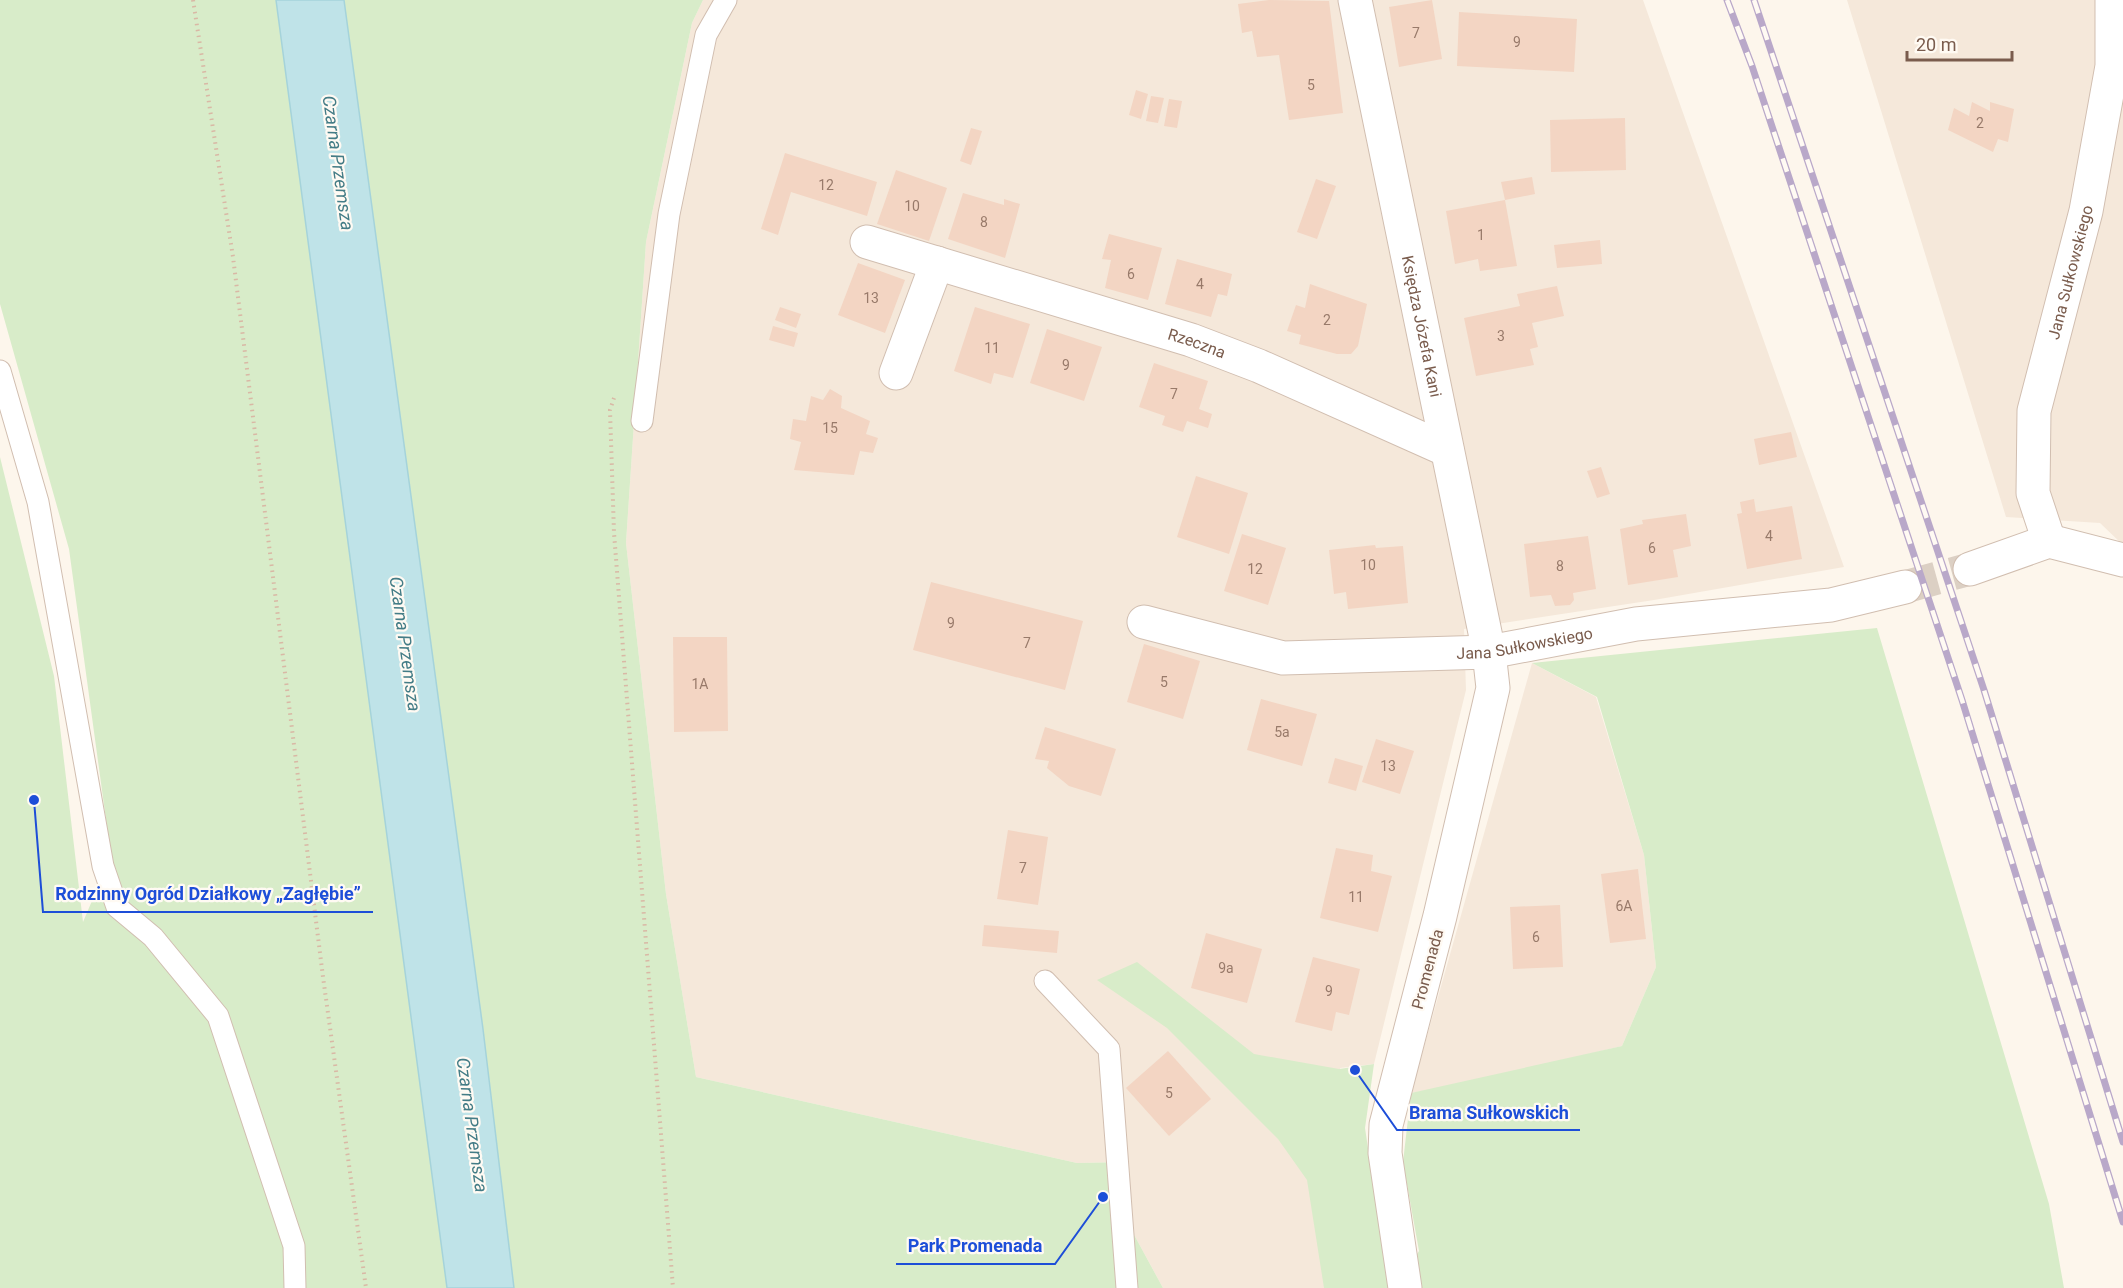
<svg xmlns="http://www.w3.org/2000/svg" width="2123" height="1288" viewBox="0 0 2123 1288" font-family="Roboto,sans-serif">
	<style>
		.residential { fill: #f5e8da }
		.green { fill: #d8ecc9 }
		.water { fill: #bfe3e8; stroke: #a5d3da; stroke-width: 1.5 }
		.building { fill: #f3d5c3 }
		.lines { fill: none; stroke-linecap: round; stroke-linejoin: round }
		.minor-tunnel { stroke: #dcd0c4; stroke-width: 33; stroke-dasharray: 33 16; stroke-linecap: butt }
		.service-casing { stroke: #d1beb0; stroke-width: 23 }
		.minor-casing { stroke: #d1beb0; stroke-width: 35 }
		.path { stroke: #d9b8a5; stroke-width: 4; stroke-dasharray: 1.5 4.5; stroke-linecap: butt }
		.service { stroke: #fff; stroke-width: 21 }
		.minor { stroke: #fff; stroke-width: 33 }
		.rail-casing { stroke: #b9a8c9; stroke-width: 7 }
		.rail { stroke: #fffaf3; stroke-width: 4.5; stroke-dasharray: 14; stroke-linecap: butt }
		.labels { text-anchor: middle; stroke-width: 4.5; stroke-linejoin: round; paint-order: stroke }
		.number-label { font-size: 14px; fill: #987a6a }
		.street-label { font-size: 16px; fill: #7a5c4d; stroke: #fffaf3 }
		.water-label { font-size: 18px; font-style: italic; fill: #437c86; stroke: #fffaf3 }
		.leader { fill: none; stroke: #1d4ed8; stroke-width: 2 }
		.callout-dot { fill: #1d4ed8; stroke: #fffaf3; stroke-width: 2 }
		.callout-label { font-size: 18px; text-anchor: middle; font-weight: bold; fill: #1d4ed8; stroke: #fffaf3; stroke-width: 4.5; stroke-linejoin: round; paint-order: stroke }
	</style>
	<rect width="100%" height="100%" fill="#fdf6ec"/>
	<g class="residential">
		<path d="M703 0H1643L1844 567 1654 600 1464 629 1466 690 1374 1064 1340 1068 1373 1288H1163L1132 1231 1128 1162 1077 1163 696 1077 666 894 626 543 646 242 692 23Z"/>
		<path d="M1847 0H2123V545L2100 523 2006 517Z"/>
		<path d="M1532 663 1596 697 1644 855 1656 967 1622 1046 1463 1084 1411 1093Z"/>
	</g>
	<g class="green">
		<path d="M0 0H276L447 1288H0V457L54 676 83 922 111 856 69 549 0 304Z"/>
		<path d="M344 0H703L692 23 646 242 626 543 666 894 696 1077 1077 1163 1128 1162 1132 1231 1163 1288H514L483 1029Z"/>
		<path d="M1877 628 2049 1204 2064 1288H1395L1419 1251 1403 1162 1411 1093 1622 1046 1656 967 1644 855 1597 697 1532 663Z"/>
		<path d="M1137 962 1254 1054 1339 1069 1374 1064 1365 1128 1389 1288H1324L1307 1180 1278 1139 1167 1028 1097 980Z"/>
	</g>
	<path class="water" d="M276 0H344L483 1029 514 1288H447Z"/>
	<g class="building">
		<path d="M1269 0 1329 1 1343 113 1289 120 1279 55 1257 57 1252 31 1242 33 1238 4Z"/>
		<path d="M1432 0 1442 59 1399 67 1389 7Z"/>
		<path d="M1459 12 1577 19 1574 72 1457 66Z"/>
		<path d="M1136 90 1148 94 1141 119 1129 115Z"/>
		<path d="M1151 96 1164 98 1158 123 1146 121Z"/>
		<path d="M1169 99 1182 101 1177 128 1164 126Z"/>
		<path d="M1972 102 1990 111V102L2014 109 2008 142 1998 139 1993 152 1948 130 1954 108 1969 116Z"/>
		<path d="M1625 118 1626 170 1551 172 1550 120Z"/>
		<path d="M971 128 982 131 971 165 960 161Z"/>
		<path d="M785 153 877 182 867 216 791 192 778 235 761 229Z"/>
		<path d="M896 170 947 188 929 241 877 224Z"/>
		<path d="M1532 177 1535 194 1505 200 1501 182Z"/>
		<path d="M1316 179 1336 186 1317 239 1297 232Z"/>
		<path d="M963 193 1004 205V199L1020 204 1005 258 948 239Z"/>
		<path d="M1505 200 1517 266 1480 271 1478 259 1455 264 1446 211Z"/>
		<path d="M1109 234 1162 248 1148 300 1105 288 1111 260 1102 259Z"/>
		<path d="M1600 240 1602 264 1557 268 1554 245Z"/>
		<path d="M1177 259 1232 274 1227 296 1218 294 1211 317 1165 304Z"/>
		<path d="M858 263 905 280 885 333 838 315Z"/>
		<path d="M1310 284 1367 304 1358 346 1351 354H1337L1299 344 1301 335 1287 331 1296 305 1305 308Z"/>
		<path d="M1557 286 1564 316 1532 323 1538 347 1530 349 1534 365 1476 376 1464 318 1520 306 1517 294Z"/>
		<path d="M780 307 801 314 796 328 775 320Z"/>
		<path d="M975 307 1030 324 1013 378 994 373 991 384 954 371Z"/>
		<path d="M773 326 798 333 794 347 769 340Z"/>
		<path d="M1047 329 1102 347 1084 401 1030 383Z"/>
		<path d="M1154 363 1208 381 1199 409 1212 414 1208 428 1187 421 1183 432 1162 425 1165 416 1139 407Z"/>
		<path d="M830 389 842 396 841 408 870 421 866 434 878 438 873 453 860 451 854 475 794 470 801 442 790 439 793 419 806 421 811 396 823 400Z"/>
		<path d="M1791 432 1797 457 1759 465 1754 439Z"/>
		<path d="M1601 467 1610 494 1597 498 1587 471Z"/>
		<path d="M1196 476 1248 493 1229 554 1177 537Z"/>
		<path d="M1754 499 1756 512 1792 506 1802 559 1747 569 1737 514 1742 513 1740 502Z"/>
		<path d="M1686 514 1691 546 1673 550 1678 577 1628 585 1620 529 1643 524 1642 520Z"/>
		<path d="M1242 534 1286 548 1268 605 1224 591Z"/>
		<path d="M1588 536 1596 589 1573 593 1574 600 1570 605 1555 606 1551 595 1530 597 1524 544Z"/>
		<path d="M1375 545 1376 548 1403 546 1408 603 1348 609 1346 592 1334 594 1329 550Z"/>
		<path d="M931 582 1083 621 1065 690 913 650Z"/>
		<path d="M673 637H727L728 731 674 732Z"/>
		<path d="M1144 644 1200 661 1183 719 1127 702Z"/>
		<path d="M1261 699 1317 714 1302 766 1247 750Z"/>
		<path d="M1045 727 1116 749 1101 796 1069 786 1047 768 1049 761 1035 759Z"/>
		<path d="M1376 739 1414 751 1400 794 1362 782Z"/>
		<path d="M1335 758 1363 766 1356 791 1328 783Z"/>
		<path d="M1008 830 1048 837 1038 905 997 899Z"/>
		<path d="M1336 848 1373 855 1371 871 1392 876 1378 932 1320 918Z"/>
		<path d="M1638 869 1646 939 1610 943 1601 874Z"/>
		<path d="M1560 905 1563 967 1513 969 1510 907Z"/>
		<path d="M984 925 1059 931 1057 953 982 946Z"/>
		<path d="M1206 933 1262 949 1247 1003 1191 988Z"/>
		<path d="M1313 957 1360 969 1349 1015 1336 1012 1332 1031 1295 1022Z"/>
		<path d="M1168 1051 1211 1099 1169 1136 1126 1088Z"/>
	</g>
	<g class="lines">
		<path class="minor-tunnel" d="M1905 587 1970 569"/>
		<g class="service-casing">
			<g id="service">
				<path d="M0 371 38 502 103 866 117 907 153 937 218 1016 294 1246 295 1288"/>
				<path d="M642 421 669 214 706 35 726 0"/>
				<path d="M1045 981 1109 1049 1127 1288"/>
			</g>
		</g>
		<g class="minor-casing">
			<g id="minor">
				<path id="s1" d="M1355 0 1489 652 1493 688 1440 916 1386 1125 1385 1153 1405 1288"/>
				<path id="s2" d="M867 242 1191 340 1259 366 1447 450"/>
				<path d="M896 373 937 263"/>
				<path id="s3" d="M2049 541 2033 493 2034 411 2086 211 2112 66V0"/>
				<path d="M1970 569 2049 541 2123 560"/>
				<path id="s4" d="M1144 622 1283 658 1489 652 1636 624 1831 605 1905 587"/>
			</g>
		</g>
		<g class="path">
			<path d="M193 0 233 257 323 977 366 1288"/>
			<path d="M614 398 610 410 614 533 673 1288"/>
		</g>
		<use href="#service" class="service"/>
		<use href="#minor" class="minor"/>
		<g class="rail-casing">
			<g id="rail">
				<path d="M1727 0 1752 66 1962 700 2123 1222"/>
				<path d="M1754 0 1984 690 2123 1142"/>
			</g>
		</g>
		<use href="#rail" class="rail"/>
	</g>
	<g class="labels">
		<g class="number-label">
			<text x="1416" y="38">7</text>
			<text x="1517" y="47">9</text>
			<text x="1311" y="90">5</text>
			<text x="1980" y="128">2</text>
			<text x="826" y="190">12</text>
			<text x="912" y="211">10</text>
			<text x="984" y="227">8</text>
			<text x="1481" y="240">1</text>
			<text x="1131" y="279">6</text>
			<text x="1200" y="289">4</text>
			<text x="871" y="303">13</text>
			<text x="1327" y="325">2</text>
			<text x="1501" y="341">3</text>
			<text x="992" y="353">11</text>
			<text x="1066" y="370">9</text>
			<text x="1174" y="399">7</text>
			<text x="830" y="433">15</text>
			<text x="1769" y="541">4</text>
			<text x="1652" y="553">6</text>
			<text x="1368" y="570">10</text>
			<text x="1560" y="571">8</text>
			<text x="1255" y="574">12</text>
			<text x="951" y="628">9</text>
			<text x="1027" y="648">7</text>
			<text x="1164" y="687">5</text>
			<text x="700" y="689">1A</text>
			<text x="1282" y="737">5a</text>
			<text x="1388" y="771">13</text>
			<text x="1023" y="873">7</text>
			<text x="1356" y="902">11</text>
			<text x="1624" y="911">6A</text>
			<text x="1536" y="942">6</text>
			<text x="1226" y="973">9a</text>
			<text x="1329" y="996">9</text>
			<text x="1169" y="1098">5</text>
		</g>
		<g class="street-label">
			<text dy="6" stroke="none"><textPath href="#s3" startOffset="276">Jana Sułkowskiego</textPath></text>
			<text dy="6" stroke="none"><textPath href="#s1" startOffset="333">Księdza Józefa Kani</textPath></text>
			<text dy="6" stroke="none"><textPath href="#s2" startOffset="345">Rzeczna</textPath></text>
			<text dy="6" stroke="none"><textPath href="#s4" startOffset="386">Jana Sułkowskiego</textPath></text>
			<text transform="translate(1427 969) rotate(-75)" y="6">Promenada</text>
		</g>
		<g class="water-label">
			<text transform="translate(338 163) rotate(82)" y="6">Czarna Przemsza</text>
			<text transform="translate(405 644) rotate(82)" y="6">Czarna Przemsza</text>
			<text transform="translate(472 1125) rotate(82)" y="6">Czarna Przemsza</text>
		</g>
	</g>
	<path class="leader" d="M34 800L43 912H373M1355 1070L1397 1130H1580M1103 1197L1055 1264H896"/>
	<g class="callout-dot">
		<circle cx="34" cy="800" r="6"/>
		<circle cx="1355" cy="1070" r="6"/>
		<circle cx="1103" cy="1197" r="6"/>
	</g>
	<g class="callout-label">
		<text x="208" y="900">Rodzinny Ogród Działkowy „Zagłębie”</text>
		<text x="1489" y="1119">Brama Sułkowskich</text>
		<text x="975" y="1252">Park Promenada</text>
	</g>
	<path d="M1907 51v9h105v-9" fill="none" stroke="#7a5c4d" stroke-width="3"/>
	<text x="1916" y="51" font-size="18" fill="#7a5c4d" stroke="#fffaf3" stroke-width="4.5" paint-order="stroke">20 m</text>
</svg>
